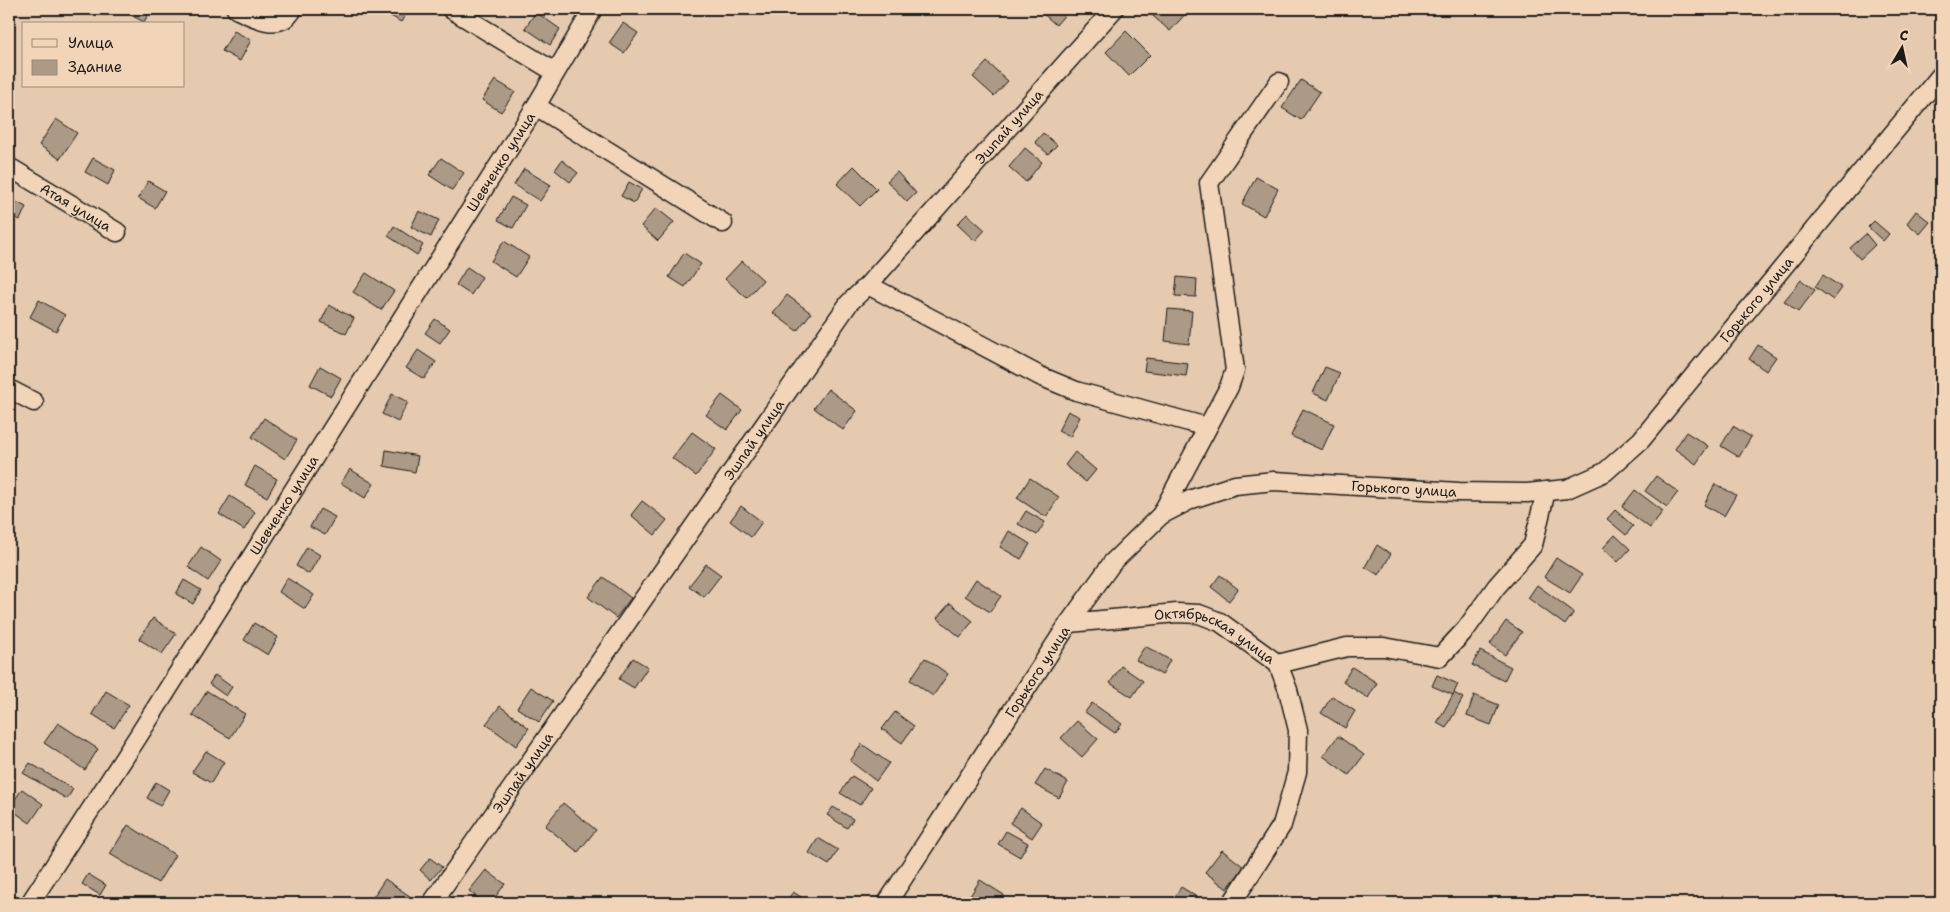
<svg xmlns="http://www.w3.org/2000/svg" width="1950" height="912" viewBox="0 0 1950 912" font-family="'Shantell Sans',sans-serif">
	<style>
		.building { fill: #ac9986; stroke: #1c1c1c }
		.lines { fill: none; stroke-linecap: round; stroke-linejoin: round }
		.street-casing { stroke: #1c1c1c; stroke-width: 21 }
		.street { stroke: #f2d5b8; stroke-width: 18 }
		.labels { text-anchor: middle; stroke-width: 4; stroke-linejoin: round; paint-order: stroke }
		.street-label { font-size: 14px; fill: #1c1c1c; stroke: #f2d5b8 }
	</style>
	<rect width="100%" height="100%" fill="#e5caaf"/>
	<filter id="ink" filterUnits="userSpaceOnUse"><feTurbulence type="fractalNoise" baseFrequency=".02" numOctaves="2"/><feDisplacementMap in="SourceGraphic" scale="10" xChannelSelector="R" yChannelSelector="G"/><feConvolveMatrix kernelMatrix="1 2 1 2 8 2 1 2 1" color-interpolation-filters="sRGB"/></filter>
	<g filter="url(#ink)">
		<g class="building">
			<path d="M119 9H151L144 22Z"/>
			<path d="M379 9H409L401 22Z"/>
			<path d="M1042 9H1065L1068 11 1056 25 1040 11Z"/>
			<path d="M1145 9H1185L1188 11 1170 31Z"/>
			<path d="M536 12 560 29 550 45 525 28Z"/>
			<path d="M623 23 638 33 624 53 609 43Z"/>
			<path d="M234 31 251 40 240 61 222 51Z"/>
			<path d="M1126 31 1150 55 1129 76 1106 52Z"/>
			<path d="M987 62 1008 81 994 96 973 77Z"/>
			<path d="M495 80 515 92 501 112 482 100Z"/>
			<path d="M1301 80 1320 92 1301 120 1282 108Z"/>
			<path d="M56 119 77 133 60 159 39 145Z"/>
			<path d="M1043 133 1057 145 1048 154 1035 142Z"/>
			<path d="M1025 148 1042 162 1026 182 1009 167Z"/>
			<path d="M93 158 115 170 108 185 85 172Z"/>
			<path d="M441 158 464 173 452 190 429 175Z"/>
			<path d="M562 160 578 173 570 182 555 170Z"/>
			<path d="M854 166 877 189 860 206 837 184Z"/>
			<path d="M524 169 551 185 540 201 514 185Z"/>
			<path d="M897 172 916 193 907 202 887 181Z"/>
			<path d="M1256 177 1278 189 1264 216 1242 204Z"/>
			<path d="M148 181 165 191 155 208 138 198Z"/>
			<path d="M629 182 642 189 634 203 621 196Z"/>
			<path d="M511 197 526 205 513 228 498 220Z"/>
			<path d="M13 200 26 207 20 220 9 214V209Z"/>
			<path d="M656 208 674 222 658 241 641 226Z"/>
			<path d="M419 211 439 220 431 237 411 227Z"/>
			<path d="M1916 211 1930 222 1920 234 1907 223Z"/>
			<path d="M967 214 985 230 975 241 957 224Z"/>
			<path d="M1874 221 1889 234 1883 241 1868 227Z"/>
			<path d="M394 226 423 245 417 255 388 236Z"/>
			<path d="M1866 234 1875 245 1860 259 1850 248Z"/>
			<path d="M504 241 529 257 516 277 491 261Z"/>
			<path d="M684 253 701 264 685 287 669 277Z"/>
			<path d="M742 261 763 280 747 298 725 279Z"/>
			<path d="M467 267 482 277 471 295 456 285Z"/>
			<path d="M366 273 394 291 381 310 353 292Z"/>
			<path d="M1823 275 1842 288 1833 300 1815 287Z"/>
			<path d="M1177 277 1197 279 1196 297 1175 296Z"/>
			<path d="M1801 280 1815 290 1798 312 1784 301Z"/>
			<path d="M787 295 811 313 797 331 773 313Z"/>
			<path d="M39 300 65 315 56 331 30 317Z"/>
			<path d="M329 305 354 318 346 334 321 322Z"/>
			<path d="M1168 309 1192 311 1189 344 1165 341Z"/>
			<path d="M435 319 450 329 440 343 425 333Z"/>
			<path d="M1758 345 1776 357 1766 371 1749 359Z"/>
			<path d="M418 350 436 362 424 379 406 368Z"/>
			<path d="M1146 358 1188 363 1186 376 1144 371Z"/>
			<path d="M320 366 341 378 331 396 310 385Z"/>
			<path d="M1325 367 1340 373 1328 400 1313 393Z"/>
			<path d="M828 389 857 411 843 430 814 408Z"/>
			<path d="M392 394 408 402 398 422 382 414Z"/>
			<path d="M722 395 742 410 727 430 706 415Z"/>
			<path d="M1303 409 1334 424 1322 450 1291 436Z"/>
			<path d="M1068 411 1080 417 1070 437 1058 431Z"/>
			<path d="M264 418 297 440 285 459 252 437Z"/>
			<path d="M1733 426 1751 437 1739 457 1721 446Z"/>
			<path d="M692 432 716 449 696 476 672 458Z"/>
			<path d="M1686 432 1708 446 1696 464 1675 449Z"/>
			<path d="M386 450 418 456 415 472 384 466Z"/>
			<path d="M1075 452 1096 470 1086 482 1065 465Z"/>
			<path d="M255 466 277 479 267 497 245 485Z"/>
			<path d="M350 469 374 484 365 498 341 483Z"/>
			<path d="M1656 476 1678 492 1667 507 1645 491Z"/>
			<path d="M1030 478 1059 497 1046 517 1017 498Z"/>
			<path d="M1715 484 1736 495 1724 516 1704 505Z"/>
			<path d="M1635 490 1663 511 1650 528 1622 507Z"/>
			<path d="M230 496 255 512 244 530 219 514Z"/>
			<path d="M642 501 667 520 655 535 631 515Z"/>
			<path d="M741 506 762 522 751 537 730 521Z"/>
			<path d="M320 509 335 517 325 535 310 527Z"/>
			<path d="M1615 510 1633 526 1626 535 1607 519Z"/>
			<path d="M1026 511 1045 522 1037 535 1018 524Z"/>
			<path d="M1009 531 1030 544 1021 559 1000 547Z"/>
			<path d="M1615 535 1630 549 1618 562 1603 548Z"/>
			<path d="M1377 545 1391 554 1379 575 1365 567Z"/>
			<path d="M201 547 221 561 208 581 188 567Z"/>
			<path d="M307 547 320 555 309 574 296 566Z"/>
			<path d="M1556 558 1582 575 1570 593 1544 577Z"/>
			<path d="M706 564 721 575 704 597 689 586Z"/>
			<path d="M1220 575 1238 589 1229 601 1211 587Z"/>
			<path d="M603 577 631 598 616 618 588 597Z"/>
			<path d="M287 578 314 595 305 609 279 592Z"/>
			<path d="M976 579 1001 596 990 612 965 596Z"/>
			<path d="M184 580 201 590 193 604 176 594Z"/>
			<path d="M1537 585 1574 612 1565 625 1528 598Z"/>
			<path d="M950 603 973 621 960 637 937 618Z"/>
			<path d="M153 618 176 634 162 654 139 639Z"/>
			<path d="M1506 621 1522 632 1505 655 1490 644Z"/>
			<path d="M254 623 278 637 268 655 244 640Z"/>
			<path d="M1145 646 1170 660 1162 675 1136 660Z"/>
			<path d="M1480 651 1511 667 1504 681 1472 665Z"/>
			<path d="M633 658 648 667 634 688 619 679Z"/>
			<path d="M925 658 948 674 933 696 910 680Z"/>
			<path d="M1121 666 1143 681 1132 697 1110 683Z"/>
			<path d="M1352 667 1377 683 1368 698 1343 682Z"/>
			<path d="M215 675 232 687 226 696 209 684Z"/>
			<path d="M1437 675 1458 684 1453 695 1432 686Z"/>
			<path d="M531 687 553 701 539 722 517 708Z"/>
			<path d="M106 691 129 705 114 728 92 714Z"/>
			<path d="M207 691 245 714 230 738 192 715Z"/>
			<path d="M1454 693 1463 698 1446 728 1437 723Z"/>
			<path d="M1474 695 1499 705 1491 725 1467 716Z"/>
			<path d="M1332 696 1355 711 1345 728 1321 713Z"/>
			<path d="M1092 703 1122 724 1115 733 1085 712Z"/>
			<path d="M500 706 529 728 516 746 486 724Z"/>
			<path d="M895 712 914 726 902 743 882 729Z"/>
			<path d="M1077 721 1098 739 1082 757 1061 738Z"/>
			<path d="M58 723 98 749 85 770 44 743Z"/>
			<path d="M1338 736 1364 755 1349 775 1323 756Z"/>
			<path d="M862 744 889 763 876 781 850 761Z"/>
			<path d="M206 751 224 762 211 783 192 772Z"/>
			<path d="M30 763 73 789 67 799 23 773Z"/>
			<path d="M1045 769 1068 782 1059 798 1035 785Z"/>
			<path d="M852 776 871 788 860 805 840 793Z"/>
			<path d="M156 782 169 790 160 806 147 798Z"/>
			<path d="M22 789 43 804 30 823 9 808Z"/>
			<path d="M563 803 596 830 578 852 545 826Z"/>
			<path d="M833 807 853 819 847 828 827 815Z"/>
			<path d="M1021 808 1042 823 1032 838 1010 823Z"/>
			<path d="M128 825 175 855 158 883 110 854Z"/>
			<path d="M1006 831 1028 843 1020 857 998 844Z"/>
			<path d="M818 838 838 850 829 865 809 853Z"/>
			<path d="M1222 850 1244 867 1227 889 1205 872Z"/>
			<path d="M430 858 442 867 431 880 420 870Z"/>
			<path d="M486 870 505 884 491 903H484L469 891Z"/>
			<path d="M88 874 106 885 100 895 82 884Z"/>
			<path d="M385 879 414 899 411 903H369Z"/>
			<path d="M980 880 1004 895 999 903H982L970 896Z"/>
			<path d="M1181 887 1207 903H1171Z"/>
			<path d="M793 892 809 902V903H785Z"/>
		</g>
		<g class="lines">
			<g class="street-casing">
				<g id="street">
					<path d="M236 9C255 18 280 32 293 9"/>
					<path d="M451 9 555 72"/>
					<path d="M536 106 723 223"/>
					<path id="s1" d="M9 167 117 232"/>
					<path d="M868 285 1040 376 1076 391 1207 427"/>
					<path d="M9 389 34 402"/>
					<path d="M1161 515 1229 387 1235 370 1209 183 1279 82"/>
					<path id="s2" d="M1069 623 1177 613 1199 614 1220 622 1278 664 1288 690 1298 730 1297 772 1282 825 1232 903"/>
					<path d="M1278 664 1347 647H1384L1440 657 1466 629 1496 587 1533 545 1546 491"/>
					<path id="s3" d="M30 903 137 738 536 106 593 9"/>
					<path id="s4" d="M432 903 849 303 868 285 1114 9"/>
					<path id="s5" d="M887 903 1069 623 1112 563 1161 515 1192 499 1235 485 1274 481 1459 492 1527 493 1567 489 1605 472 1641 440 1941 75"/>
				</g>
			</g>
			<use href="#street" class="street"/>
		</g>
	</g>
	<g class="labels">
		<g class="street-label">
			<text dy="5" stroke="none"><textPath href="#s4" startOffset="969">Эшпай улица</textPath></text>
			<text dy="5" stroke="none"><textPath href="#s3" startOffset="878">Шевченко улица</textPath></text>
			<text dy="5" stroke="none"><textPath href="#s1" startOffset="78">Атая улица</textPath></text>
			<text dy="5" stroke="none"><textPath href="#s5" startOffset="1161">Горького улица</textPath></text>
			<text dy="5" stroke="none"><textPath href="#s4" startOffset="564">Эшпай улица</textPath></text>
			<text dy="5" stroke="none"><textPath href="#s5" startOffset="726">Горького улица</textPath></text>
			<text dy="5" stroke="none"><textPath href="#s3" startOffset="472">Шевченко улица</textPath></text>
			<text dy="5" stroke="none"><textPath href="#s2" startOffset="152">Октябрьская улица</textPath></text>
			<text dy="5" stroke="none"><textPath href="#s5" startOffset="276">Горького улица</textPath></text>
			<text dy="5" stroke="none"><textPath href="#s4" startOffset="159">Эшпай улица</textPath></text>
		</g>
	</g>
	<rect width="1950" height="912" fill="none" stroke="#f2d5b8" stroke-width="30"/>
	<rect x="15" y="15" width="1920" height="882" fill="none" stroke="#1c1c1c" stroke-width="2" filter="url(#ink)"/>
	<rect x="22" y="22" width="162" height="65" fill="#f2d5b8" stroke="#9c8b7a"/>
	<rect x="32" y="39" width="25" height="8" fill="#f2d5b8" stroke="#9c8b7a"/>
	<text x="68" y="48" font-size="15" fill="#1c1c1c">Улица</text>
	<rect x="32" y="60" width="25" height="15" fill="#ac9986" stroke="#9c8b7a"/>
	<text x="68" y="72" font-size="15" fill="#1c1c1c">Здание</text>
	<g transform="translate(1902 48) rotate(9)" stroke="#f2d5b8" stroke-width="4" paint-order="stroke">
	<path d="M0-4L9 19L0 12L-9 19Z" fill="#1c1c1c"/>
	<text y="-8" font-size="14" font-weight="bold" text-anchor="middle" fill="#1c1c1c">С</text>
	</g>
</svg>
